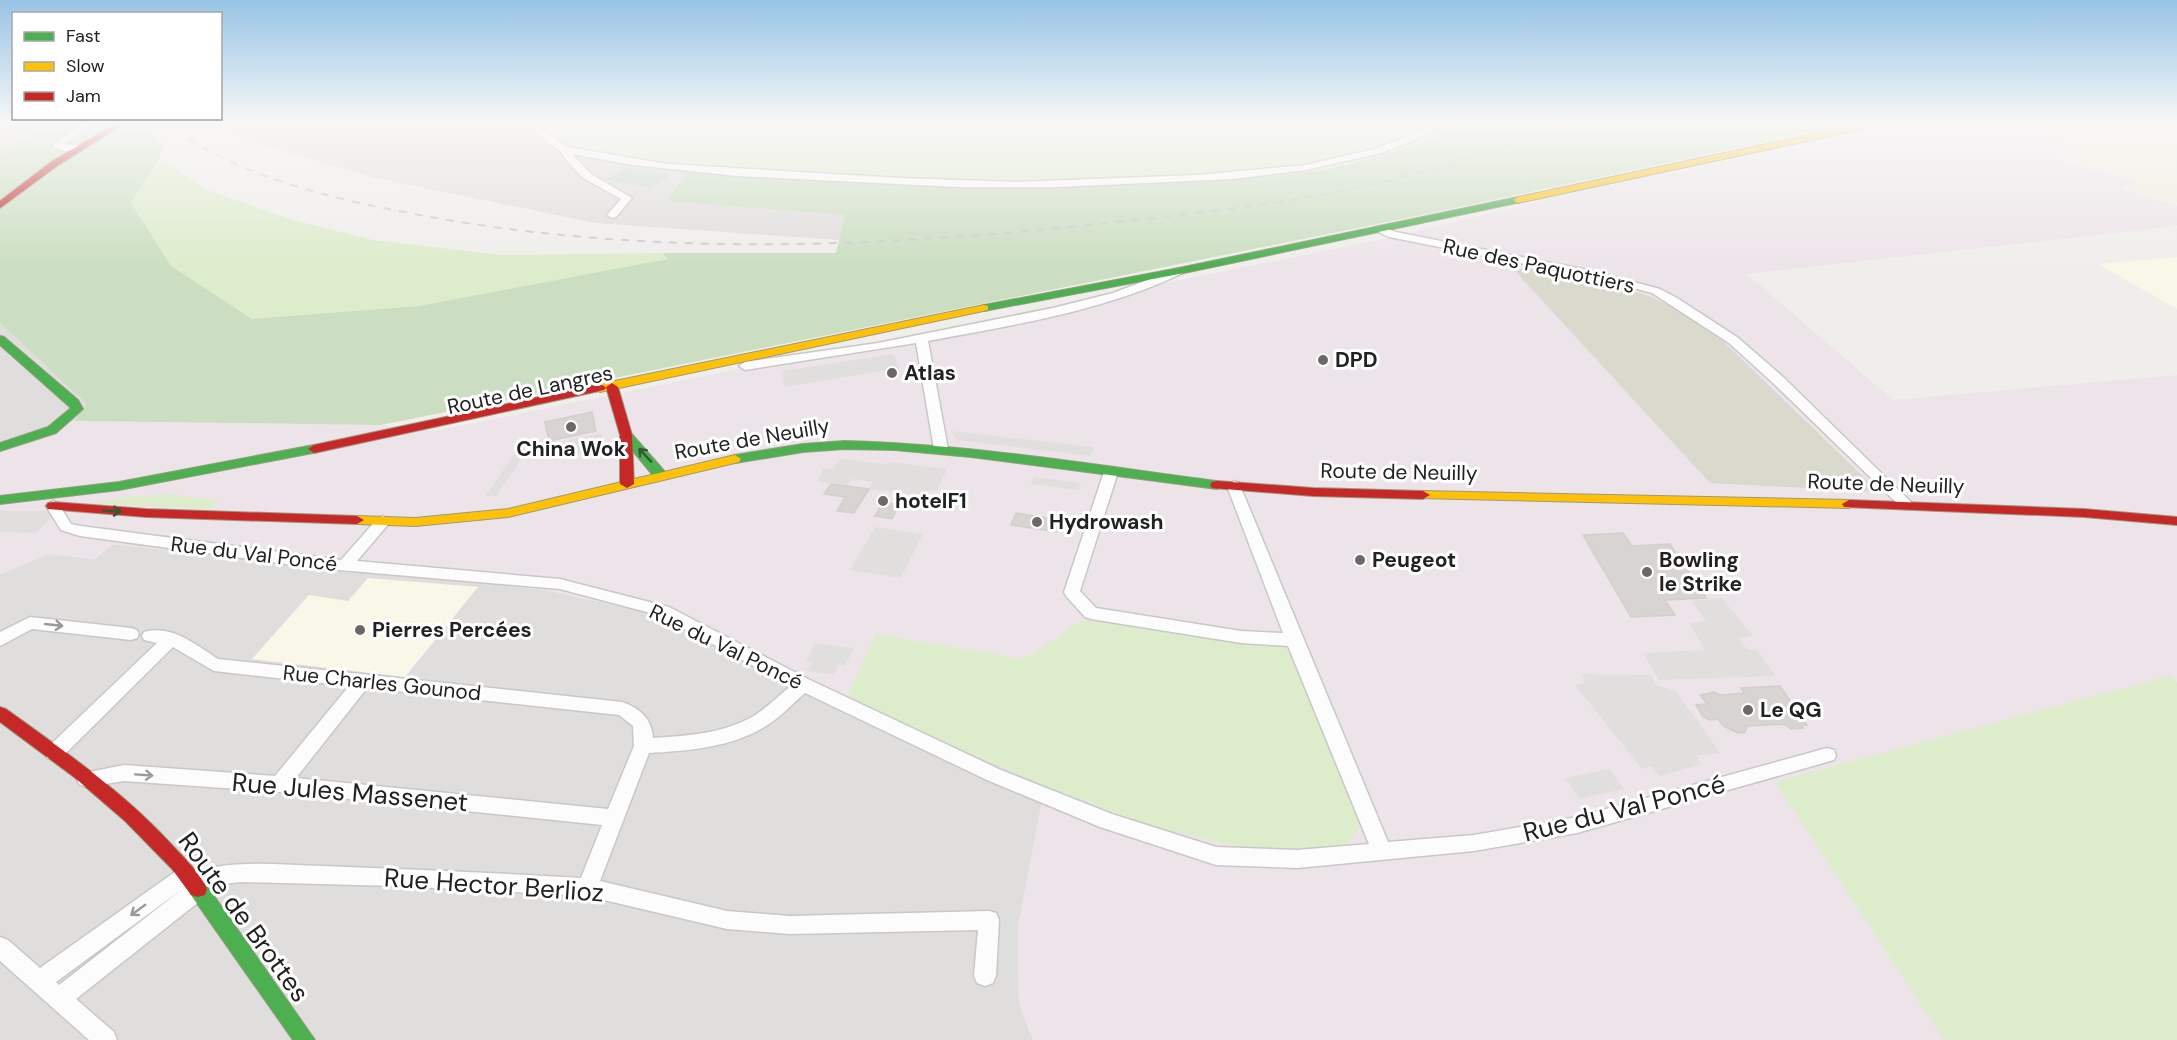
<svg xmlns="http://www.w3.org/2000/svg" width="2177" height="1040" viewBox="0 0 2177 1040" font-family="'DM Sans',sans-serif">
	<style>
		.residential { fill: #dfdedc }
		.industrial { fill: #ede4e9 }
		.education { fill: #f8f7e8 }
		.construction { fill: #d9d9cd }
		.farmland { fill: #efefdf }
		.grass { fill: #ddeccb }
		.forest { fill: #cbdec1 }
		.cemetery { fill: #cadbca }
		.parking { fill: #e0dfde }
		.building { fill: #d7d4d2; stroke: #d3d0cc; stroke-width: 1.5 }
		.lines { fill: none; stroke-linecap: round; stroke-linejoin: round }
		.street-casing { stroke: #c9c8c7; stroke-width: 3 }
		.fast-casing { stroke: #999a82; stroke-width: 2 }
		.slow-casing { stroke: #999a82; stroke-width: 2 }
		.jam-casing { stroke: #999a82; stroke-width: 2 }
		.street { fill: #fdfcfc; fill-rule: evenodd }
		.fast { fill: #4caf50; fill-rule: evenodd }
		.slow { fill: #ffc107; fill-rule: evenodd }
		.jam { fill: #c62828; fill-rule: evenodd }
		.rail { stroke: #ccc; stroke-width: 2; stroke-dasharray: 8 8; stroke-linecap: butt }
		.oneway { stroke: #335a34 }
		.oneway2 { stroke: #9a9a9a }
		.poi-dot { fill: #6a6968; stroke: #fff; stroke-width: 2 }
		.labels { text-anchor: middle; stroke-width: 6; stroke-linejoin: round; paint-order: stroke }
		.street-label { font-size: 21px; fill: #222; stroke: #fff }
		.poi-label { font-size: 21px; font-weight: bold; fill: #222; stroke: #fff; text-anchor: start }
		.near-street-label { font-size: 26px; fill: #222; stroke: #fff }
	</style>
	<rect width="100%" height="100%" fill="#f0eeeb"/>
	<g class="residential">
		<path d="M0 122H52L0 154Z"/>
		<path d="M218 122H535L577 148 687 172 668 201 845 215 839 240 596 223 376 178 247 141Z"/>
		<path d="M0 323 88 404 74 421 0 449Z"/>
		<path d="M113 544 547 590 649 613 1045 786 1018 927 1019 1003 1033 1040H0V574L49 554 95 559Z"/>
	</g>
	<path class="industrial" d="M1892 122H1996L2068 143 2055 159 2148 184 2119 188 2177 206V226L1747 274 1893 400 2177 375V1040H1033L1019 1003 1018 927 1045 786 1145 824 1083 620 1024 659 877 634 846 699 649 613 546 590 292 565 113 544 95 559 49 554 0 574V449L74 421 381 425 434 431 1398 236 1555 197 1710 165Z"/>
	<g class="education">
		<path d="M2177 257V309L2098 264Z"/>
		<path d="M368 578 478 587 405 677 252 659 309 595 348 601Z"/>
	</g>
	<path class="construction" d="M1526 268 1602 281 1651 297 1684 313 1725 343 1879 492 1710 483 1515 271Z"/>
	<path class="farmland" d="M2163 122H2177V204L2124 187 2141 181 2059 159 2074 143 2045 135 2071 128 2099 135Z"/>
	<g class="grass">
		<path d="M535 122H1456L1431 140 1324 170 1265 177 1000 187 687 172 577 148Z"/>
		<path d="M160 159 210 191 290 219 373 240 503 255 663 253 667 259 419 306 252 319 171 266 131 203Z"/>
		<path d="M170 494 219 501 211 509 87 503 126 497Z"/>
		<path d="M1083 620 1295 648 1363 824 1344 847 1251 850 1145 824 1045 786 846 699 876 634 1024 659Z"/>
		<path d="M2169 676 2177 682V1040H1944L1775 782Z"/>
	</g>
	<path class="forest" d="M52 122H139L164 144 159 159 131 203 171 266 252 319 419 306 667 259 663 253H836L845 215 667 201 687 172 1000 187 1265 177 1324 170 1368 159 1431 140 1456 122H1859L1432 213 381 425 74 421 87 404 0 323V154Z"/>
	<path class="cemetery" d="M627 167 672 174 651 188 606 180Z"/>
	<g class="parking">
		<path d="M894 354 899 368 785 387 782 371Z"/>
		<path d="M951 431 1094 447 1090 456 957 440Z"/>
		<path d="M601 433 603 448 553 460 550 445Z"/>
		<path d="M521 445H531L496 496H485Z"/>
		<path d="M842 459 887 464 889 462 947 469 937 491 928 490 924 496 869 489 873 482 851 479 847 486 817 481 824 468 832 469Z"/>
		<path d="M1034 477 1081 483 1078 490 1031 484Z"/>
		<path d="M0 511H59L36 533 0 532Z"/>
		<path d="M875 527 923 534 901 578 850 570Z"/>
		<path d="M1722 598 1753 636 1738 638 1747 649 1757 650 1776 676 1659 680 1643 653 1705 650 1689 623 1706 621 1691 601Z"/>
		<path d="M815 643 854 648 845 666 839 665 834 675 808 671 812 662 806 661Z"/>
		<path d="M1582 674 1651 675 1656 685 1676 691 1721 754 1695 755 1702 764 1660 776 1652 766 1642 769 1575 685 1585 683Z"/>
		<path d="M1609 769 1624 789 1579 799 1565 778Z"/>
	</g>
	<g class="building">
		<path d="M592 412 596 431 549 441 545 422Z"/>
		<path d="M831 484 854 487 869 489 854 513 837 511 845 497 824 494Z"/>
		<path d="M883 502 899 505 892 519 875 516Z"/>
		<path d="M1016 513 1062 520 1057 532 1011 525Z"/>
		<path d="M1623 533 1632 546 1670 544 1706 598 1665 600 1675 615 1631 617 1583 535Z"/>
		<path d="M1780 686 1807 725H1802L1803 728 1791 729 1784 724 1747 726 1745 733H1738L1723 726 1718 719 1710 720 1703 717 1696 705 1707 704 1700 695 1714 692 1720 695 1744 693 1741 688Z"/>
	</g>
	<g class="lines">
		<g class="street-casing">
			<g id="street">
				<path d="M86 122H97L64 144 83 145V149L65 151 54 147V143Z"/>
				<path d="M523 122H533L567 147 667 164 900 178 1017 182 1197 175 1306 165 1374 149 1408 136 1438 122H1450L1415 140 1381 153 1306 170 1233 179 1058 187H958L737 176 633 165 572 154 591 174 632 198 616 217 612 218 607 215 621 199 583 178 567 161 560 151Z"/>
				<path d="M1380 226 1396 232 1597 272 1660 289 1677 298 1737 337 1782 376 1915 506 1913 509H1903L1772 382 1729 343 1652 293 1596 278 1389 237 1376 231V227Z"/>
				<path d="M1179 268 1185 271 1183 273C1104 311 1014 325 928 341L948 449 941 453 934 449 916 343 745 370 739 366 745 362 878 343 1053 308 1113 293Z"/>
				<path d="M1111 468 1118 472 1080 591 1096 608 1241 631 1283 633 1227 486 1234 481 1239 483 1388 842 1474 835 1577 817 1827 748 1834 750 1836 755 1834 760 1827 762 1577 833 1474 851 1297 868 1216 865 1100 827 987 780 805 693C792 704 781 717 766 726 733 747 688 751 649 753L600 881 727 911 790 916 989 911 996 913 999 920 996 976 993 983 985 986 977 983 974 976 978 930 790 934 727 929 587 896 396 886 241 882 206 886 208 891 205 897 76 999 114 1032 117 1040H89L0 961V937L8 940 40 968 179 869 186 866 193 869 195 872C235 859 281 865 323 866 409 869 495 873 581 878L602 825 280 792 124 781 86 787 79 784 77 779 79 774 124 765 275 776 349 686 214 671 173 647 61 758 54 760 47 758 45 753 47 748 157 643 144 640 142 636 144 632C172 624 196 645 218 659L622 702C640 708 652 719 653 738 684 736 721 734 750 718 765 710 777 697 791 686L658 615 560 589 316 568 80 536 61 530 46 506 53 501 58 503 71 524 81 526 341 560 378 518 383 516 391 521 357 561 560 579 669 607 810 680 1001 770 1112 814 1216 847 1297 850 1369 844 1288 646 1241 643 1091 619 1085 617 1066 596 1064 592 1104 472ZM367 688 619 715 633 726 634 746 608 809 296 778ZM185 887 59 985 56 982Z"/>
				<path d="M30 617 131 628 137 630 139 634 137 638 131 640 32 629 0 646V632Z"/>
			</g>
		</g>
		<g class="fast-casing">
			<g id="fast">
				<path d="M1518 197 1523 200 1521 202 1179 274 984 311 979 308 984 305 1179 268Z"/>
				<path d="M0 336 4 337 78 400 83 409 56 433 0 451V443L48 427 71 408 0 345Z"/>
				<path d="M626 431 630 432 666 473 667 476 666 479H656L622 438 620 435 622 432Z"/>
				<path d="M844 441C969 444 1093 465 1217 481L1224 485 1217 489 971 457 895 450 844 449 803 452 735 463 729 459 735 455 803 444Z"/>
				<path d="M314 445 318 446 320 449 318 452 119 490 0 504V496L119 482Z"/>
				<path d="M198 881 205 883 315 1040H293L191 895 189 889 191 883Z"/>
			</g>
		</g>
		<g class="slow-casing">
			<g id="slow">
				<path d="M1869 122H1880L1854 131 1518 203 1513 200 1518 197Z"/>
				<path d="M984 305 988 306V310L600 392 594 388 600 384Z"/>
				<path d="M735 455 741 459 739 462 508 517 415 526 357 524 350 520 357 516 415 518 508 509Z"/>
				<path d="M1423 491 1849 500 1856 504 1849 508 1418 498 1416 495Z"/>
			</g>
		</g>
		<g class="jam-casing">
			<g id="jam">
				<path d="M118 122H127L57 166 0 208V201L51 162Z"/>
				<path d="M612 383 618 387 632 435 634 484 627 488 620 484V435L606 387Z"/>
				<path d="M600 384 604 386 606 388 604 390 314 453 308 449 314 445Z"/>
				<path d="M1217 481 1313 488 1423 491 1430 495 1423 499 1313 496 1212 488 1210 485 1212 482Z"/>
				<path d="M1849 500 2084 509 2177 517V525L2084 517 1844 507 1842 504Z"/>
				<path d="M53 502 146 509 357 516 364 520 357 524 146 517 48 509 46 506 48 503Z"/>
				<path d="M0 707 6 709C64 751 124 792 173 846 185 859 200 873 207 889L205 895 198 897 191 895 172 869 125 821 74 777 0 722Z"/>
			</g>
		</g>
		<use href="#street" class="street"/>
		<use href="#fast" class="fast"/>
		<use href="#slow" class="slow"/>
		<use href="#jam" class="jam"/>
		<path class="rail" d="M161 122C242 179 335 200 431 217 649 256 869 248 1088 225 1184 215 1280 205 1374 184 1440 169 1504 148 1567 122"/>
	</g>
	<defs><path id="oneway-shaft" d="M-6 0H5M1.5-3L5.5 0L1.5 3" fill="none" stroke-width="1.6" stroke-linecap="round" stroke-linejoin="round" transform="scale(1.5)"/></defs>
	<g class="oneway">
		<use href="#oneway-shaft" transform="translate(645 455) rotate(-133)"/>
		<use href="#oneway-shaft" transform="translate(112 511) rotate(3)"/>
	</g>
	<g class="oneway2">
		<use href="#oneway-shaft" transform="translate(54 625) rotate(6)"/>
		<use href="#oneway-shaft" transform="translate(144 775) rotate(4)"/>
		<use href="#oneway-shaft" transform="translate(138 910) rotate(144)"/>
	</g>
	<linearGradient id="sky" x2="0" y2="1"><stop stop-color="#97c4e6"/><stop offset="0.46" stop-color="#f8f7f6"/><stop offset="1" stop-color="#f8f7f6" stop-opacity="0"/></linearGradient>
	<rect width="2177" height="267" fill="url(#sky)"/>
	<g class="poi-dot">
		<circle cx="1323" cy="360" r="6"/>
		<circle cx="892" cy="373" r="6"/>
		<circle cx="571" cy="427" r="6"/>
		<circle cx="883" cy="501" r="6"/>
		<circle cx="1037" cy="522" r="6"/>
		<circle cx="1360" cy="560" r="6"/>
		<circle cx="1647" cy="572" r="6"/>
		<circle cx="360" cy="630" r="6"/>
		<circle cx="1748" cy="710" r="6"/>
	</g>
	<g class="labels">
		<g class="street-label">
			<text transform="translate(1539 266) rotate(12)" y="7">Rue des Paquottiers</text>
			<text transform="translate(530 390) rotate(-12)" y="7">Route de Langres</text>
			<text transform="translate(752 439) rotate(-10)" y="7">Route de Neuilly</text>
			<text transform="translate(1399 472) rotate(1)" y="7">Route de Neuilly</text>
			<text transform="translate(1886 484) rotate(2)" y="7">Route de Neuilly</text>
			<text transform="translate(254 554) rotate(7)" y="7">Rue du Val Poncé</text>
			<text transform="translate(726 647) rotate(26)" y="7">Rue du Val Poncé</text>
			<text transform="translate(382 683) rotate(6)" y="7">Rue Charles Gounod</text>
		</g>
		<g class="poi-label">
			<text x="1335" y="367">DPD</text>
			<text x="904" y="380">Atlas</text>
			<text x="571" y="456" text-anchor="middle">China Wok</text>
			<text x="895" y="508">hotelF1</text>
			<text x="1049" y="529">Hydrowash</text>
			<text x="1372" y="567">Peugeot</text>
			<text x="1659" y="567">Bowling<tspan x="1659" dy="24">le Strike</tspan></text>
			<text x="372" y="637">Pierres Percées</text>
			<text x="1760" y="717">Le QG</text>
		</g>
		<g class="near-street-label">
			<text transform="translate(350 792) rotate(5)" y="9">Rue Jules Massenet</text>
			<text transform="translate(1624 808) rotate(-14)" y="9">Rue du Val Poncé</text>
			<text transform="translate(494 885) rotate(4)" y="9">Rue Hector Berlioz</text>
			<text transform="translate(244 917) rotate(54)" y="9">Route de Brottes</text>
		</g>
	</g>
	<rect x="12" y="12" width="210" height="108" fill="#ffffff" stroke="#a7a7a7" stroke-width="1.5"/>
	<rect x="24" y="32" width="30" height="9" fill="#4caf50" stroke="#a7a7a7" stroke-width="1.5"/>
	<text x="66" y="42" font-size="18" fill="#222222">Fast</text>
	<rect x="24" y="62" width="30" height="9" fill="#ffc107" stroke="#a7a7a7" stroke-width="1.5"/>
	<text x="66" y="72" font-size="18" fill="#222222">Slow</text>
	<rect x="24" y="92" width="30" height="9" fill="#c62828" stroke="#a7a7a7" stroke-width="1.5"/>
	<text x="66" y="102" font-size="18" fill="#222222">Jam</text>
</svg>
